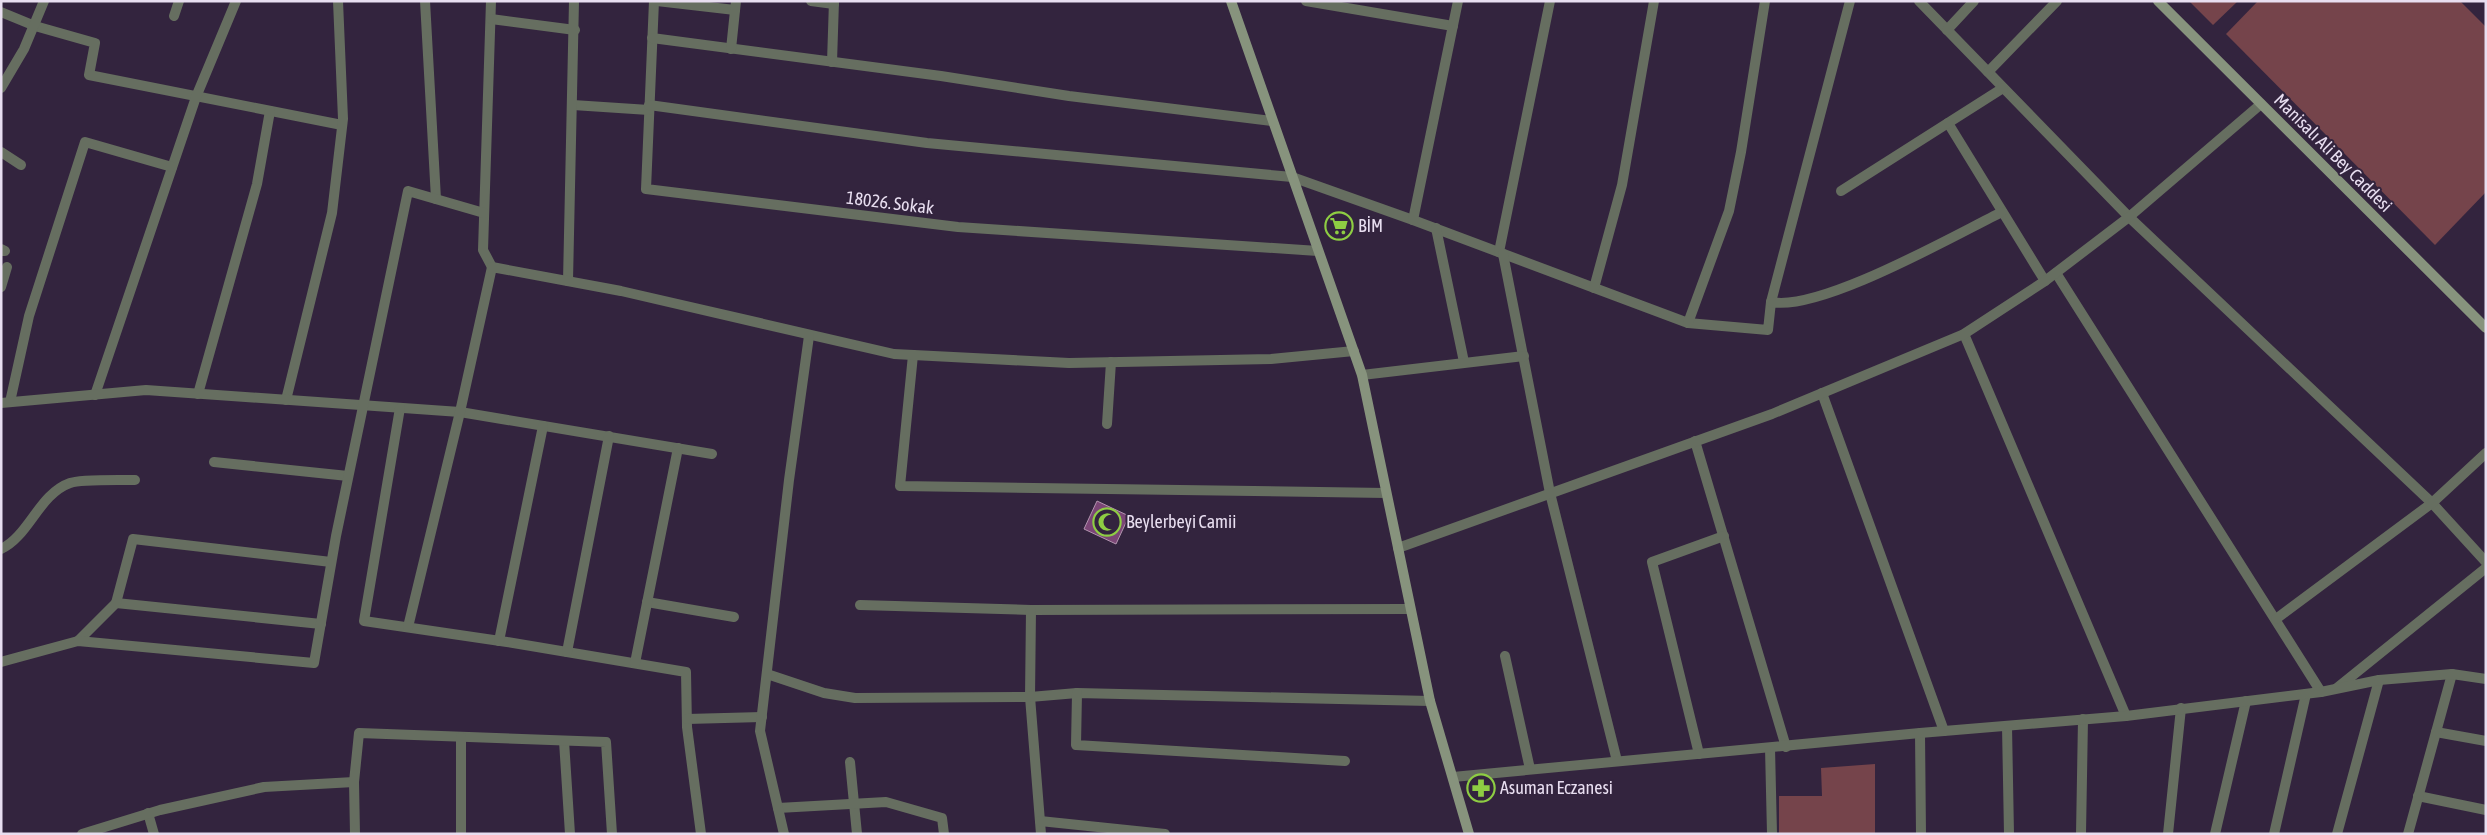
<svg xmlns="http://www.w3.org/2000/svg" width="2487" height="835" viewBox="0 0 2487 835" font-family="'Asap Condensed',sans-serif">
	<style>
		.green { fill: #75444b }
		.building { fill: #7b4676; stroke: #b395af }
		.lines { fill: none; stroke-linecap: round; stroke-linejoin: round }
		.minor { stroke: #666e60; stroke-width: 10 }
		.tertiary { stroke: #666e60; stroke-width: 10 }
		.secondary { stroke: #87937d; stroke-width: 10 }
		.labels { text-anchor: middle; stroke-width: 4; stroke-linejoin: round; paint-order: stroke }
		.street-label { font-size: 18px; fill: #e8def0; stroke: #33243e }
		.poi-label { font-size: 18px; fill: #e8def0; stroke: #33243e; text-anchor: start }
	</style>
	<rect width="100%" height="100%" fill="#33243e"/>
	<g class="green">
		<path d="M2189 1H2238L2213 25Z"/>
		<path d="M2258 1H2460L2486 27V192L2435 245 2226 34Z"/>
		<path d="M1875 764V834H1779V796H1822L1821 768Z"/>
	</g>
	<path class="building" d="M1097 501 1129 516 1116 544 1084 529Z"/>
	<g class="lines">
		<g class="minor">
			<path d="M425 1 436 199"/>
			<path d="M491 1 483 250 492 267"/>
			<path d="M654 1 646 189 958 227 1318 251"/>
			<path d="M657 1 735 10"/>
			<path d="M811 1 834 4"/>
			<path d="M1306 1 1453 26"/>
			<path d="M1919 1 2129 217 2432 503 2486 562"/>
			<path d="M1 12 35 26 95 43 89 75 342 125"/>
			<path d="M174 16 179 1"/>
			<path d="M491 19 575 30"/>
			<path d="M1947 30 1974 1"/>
			<path d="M652 38 941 76 1069 96 1272 121"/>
			<path d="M731 49 736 1"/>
			<path d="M832 62 834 1"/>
			<path d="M1988 72 2057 1"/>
			<path d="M1 88 24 49 44 1"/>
			<path d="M573 105 649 110"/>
			<path d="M649 105 927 143 1292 177 1413 220 1688 323 1768 330 1771 302 1850 1"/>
			<path d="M1948 123 2045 281"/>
			<path d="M1 152 21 165"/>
			<path d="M1841 191 2003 88"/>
			<path d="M1413 220 1458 1"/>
			<path d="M1436 228 1464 362"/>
			<path d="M1 249 5 251H1"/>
			<path d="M1499 252 1550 1"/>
			<path d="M1503 254 1550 493 1617 761"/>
			<path d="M2056 273 2321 692"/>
			<path d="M568 281 574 1"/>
			<path d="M1 287 7 267"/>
			<path d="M1594 288 1622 185 1654 1"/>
			<path d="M1771 302C1820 312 1953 236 2002 212"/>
			<path d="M1688 323 1729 211 1741 152 1765 1"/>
			<path d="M1964 334 2126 716"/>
			<path d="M913 355 900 486 1386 493"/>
			<path d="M1362 375 1524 356"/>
			<path d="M1822 393 1944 731"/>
			<path d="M198 394 257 184 270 111"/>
			<path d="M95 395 196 97 236 1"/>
			<path d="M286 400 332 213 343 119 338 1"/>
			<path d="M10 402 29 316 85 142 172 167"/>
			<path d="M1 403 146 390 460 412 712 454"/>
			<path d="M400 408 364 621 507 642 686 672 687 727 701 834"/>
			<path d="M1107 424 1111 362"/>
			<path d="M1695 441 1786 747"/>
			<path d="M214 462 348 476"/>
			<path d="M1 549C29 536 39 494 70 483 80 479 122 480 135 480"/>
			<path d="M647 602 734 617"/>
			<path d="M116 603 321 624"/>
			<path d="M860 605 1031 610 1410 609"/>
			<path d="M1031 610 1030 697 1041 834"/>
			<path d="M2276 619 2432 503 2486 453"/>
			<path d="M408 627 460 412 492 267 621 291 894 354 1069 363 1271 359 1354 351"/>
			<path d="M78 641 116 603 133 539 331 562"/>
			<path d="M499 641 543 426"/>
			<path d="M567 652 609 436"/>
			<path d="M1505 656 1530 769"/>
			<path d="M1 662 78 641 314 663 336 536 408 191 484 213"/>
			<path d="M635 663 678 448"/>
			<path d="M767 674 824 693 855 698 1030 697 1077 693 1430 701"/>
			<path d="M2337 688 2486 568"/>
			<path d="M1077 693 1076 745 1345 761"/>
			<path d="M687 719 762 717"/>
			<path d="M2007 726 2009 834"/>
			<path d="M2436 732 2486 741"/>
			<path d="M1920 733 1921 834"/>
			<path d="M564 741 570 834"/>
			<path d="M1770 748 1772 834"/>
			<path d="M1699 754 1652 562 1724 536"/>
			<path d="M850 762 857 834"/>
			<path d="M2418 796 2486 810"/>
			<path d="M778 808 886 802 942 818 944 834"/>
			<path d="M148 813 154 834"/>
			<path d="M1040 821 1165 834"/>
			<path d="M82 834 160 810 264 787 354 782"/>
			<path d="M355 834 354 782 359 733 606 742 612 834"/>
			<path d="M461 834V737"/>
			<path d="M784 834 760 731 789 480 809 336"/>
			<path d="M2081 834 2083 719"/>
			<path d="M2168 834 2181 708"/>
			<path d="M2215 834 2246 701"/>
			<path d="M2274 834 2306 694"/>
			<path d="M2337 834 2379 680"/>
			<path d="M2408 834 2452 674"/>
		</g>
		<g class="tertiary">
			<path d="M1398 548 1772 414 1964 334 2045 281 2129 217 2261 104"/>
			<path d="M1453 777 1920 733 2126 716 2321 692 2379 680 2452 674 2486 679"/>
		</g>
		<g class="secondary">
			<path d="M1231 1 1362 375 1430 701 1469 834"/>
			<path d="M2158 1 2486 328"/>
		</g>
	</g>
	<defs>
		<g id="supermarket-ring" transform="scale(1.4375)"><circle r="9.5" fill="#33243e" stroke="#8ecd43" stroke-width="1.5"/><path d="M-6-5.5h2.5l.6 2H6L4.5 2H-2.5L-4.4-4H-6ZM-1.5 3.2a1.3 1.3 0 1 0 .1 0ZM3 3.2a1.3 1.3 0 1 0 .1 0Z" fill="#8ecd43"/></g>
		<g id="mosque-ring" transform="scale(1.4375)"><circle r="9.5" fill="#33243e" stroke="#8ecd43" stroke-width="1.5"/><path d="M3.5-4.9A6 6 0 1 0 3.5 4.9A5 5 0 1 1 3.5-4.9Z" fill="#8ecd43"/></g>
		<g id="pharmacy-ring" transform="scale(1.4375)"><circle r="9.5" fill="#33243e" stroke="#8ecd43" stroke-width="1.5"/><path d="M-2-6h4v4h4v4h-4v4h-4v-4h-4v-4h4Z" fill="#8ecd43"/></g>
	</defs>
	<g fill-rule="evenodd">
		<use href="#supermarket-ring" x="1339" y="226"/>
		<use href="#mosque-ring" x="1107" y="522"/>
		<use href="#pharmacy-ring" x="1481" y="788"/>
	</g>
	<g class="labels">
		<g class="street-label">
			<text transform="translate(2333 153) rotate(45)" y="6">Manisalı Ali Bey Caddesi</text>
			<text transform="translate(890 203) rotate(7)" y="6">18026. Sokak</text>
		</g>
		<g class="poi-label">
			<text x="1358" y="232">BİM</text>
			<text x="1126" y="528">Beylerbeyi Camii</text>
			<text x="1500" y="794">Asuman Eczanesi</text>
		</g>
	</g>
	<rect width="2487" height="835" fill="none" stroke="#e8def0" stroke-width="5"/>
</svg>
